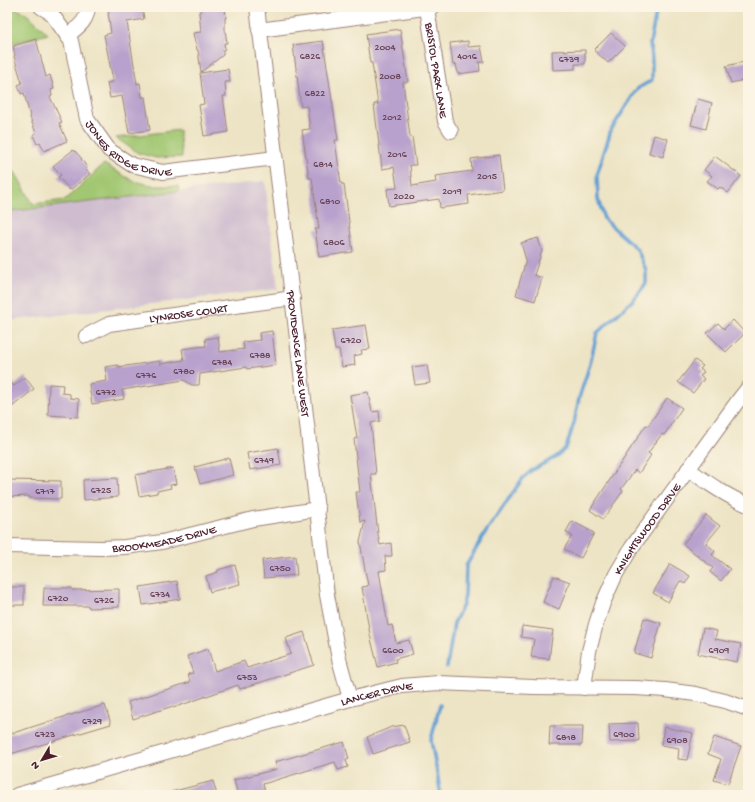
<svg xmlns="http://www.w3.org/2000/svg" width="755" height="802" viewBox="0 0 755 802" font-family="'Gochi Hand',sans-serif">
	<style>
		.industrial { fill: #cfbdcf }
		.green { fill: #a2c772; stroke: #76734e }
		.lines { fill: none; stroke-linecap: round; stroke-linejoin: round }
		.stream { stroke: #629fd3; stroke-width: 3.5 }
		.building { fill: #b8a1cc }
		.minor-casing { stroke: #9c8278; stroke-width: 16 }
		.minor { stroke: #fff; stroke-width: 14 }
		.labels { text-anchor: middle; stroke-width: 4; stroke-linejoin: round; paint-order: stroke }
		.number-label { font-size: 10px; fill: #664053 }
		.street-label { font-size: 12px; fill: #4a1f2b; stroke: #fcf5e5 }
	</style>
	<rect width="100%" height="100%" fill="#fcf5e5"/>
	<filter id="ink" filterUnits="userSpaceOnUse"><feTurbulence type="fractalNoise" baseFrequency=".025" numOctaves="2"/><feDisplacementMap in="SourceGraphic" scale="8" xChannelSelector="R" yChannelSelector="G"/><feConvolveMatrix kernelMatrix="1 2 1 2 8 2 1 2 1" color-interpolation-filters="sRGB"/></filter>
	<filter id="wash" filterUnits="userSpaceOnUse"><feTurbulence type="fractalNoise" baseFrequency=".012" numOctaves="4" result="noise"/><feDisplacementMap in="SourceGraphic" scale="16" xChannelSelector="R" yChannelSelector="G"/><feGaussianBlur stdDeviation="0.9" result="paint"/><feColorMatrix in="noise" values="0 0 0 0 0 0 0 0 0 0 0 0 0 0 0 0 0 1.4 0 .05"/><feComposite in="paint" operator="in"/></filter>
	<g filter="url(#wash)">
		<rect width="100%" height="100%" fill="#ede4c5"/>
		<path class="industrial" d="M265 181 278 289 7 321V212Z"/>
		<g class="green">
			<path d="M7 7C24 8 37 23 48 34L7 45Z"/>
			<path d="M179 130 182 157 156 158 138 153 116 138Z"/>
			<path d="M104 164 133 181 156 186H178L179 191 7 212V170L15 172 33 204 65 200Z"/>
		</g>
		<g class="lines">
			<g class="stream">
				<path d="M447 667 454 623 463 605 465 595 466 566 486 532 523 478 532 470 556 457 566 448 574 423 579 398 590 364 597 333 635 298 646 283V270L637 249 604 219 598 199 597 175 611 130 637 89 652 80V58L650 44 657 7"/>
				<path d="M440 705 431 740 441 795"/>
			</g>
		</g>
		<g id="blocks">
			<g class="building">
				<path d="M110 7H142L144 19 127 22 137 84 140 83 142 97H145L150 130 129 133 122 96 110 98 107 83 113 82 112 75 104 35 111 33 108 12H110Z"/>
				<path d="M202 7H225L226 18H225V30L227 43H224L225 49 223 50V55L201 72 198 50H197L196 43H195L193 33 201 32 199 12 201 11Z"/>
				<path d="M400 29 408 82H403L410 137H412L416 165H410L412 186 436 182 435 176 472 171 471 159 499 155 503 190 468 195 469 204 440 208 439 199 389 206 387 189 397 188 394 167 382 169 374 104H378L372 63H370L366 34Z"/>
				<path d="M611 33 625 46 608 63 594 50Z"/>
				<path d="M36 39 46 77 50 75 54 89 51 90 52 96 50 97 62 122 59 123 67 141 44 151 40 142 37 144 33 135 36 133 31 120 24 93 21 94 18 85 22 83 14 56H15L13 46Z"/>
				<path d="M323 41 338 140H335L341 184H344L353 252 319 257 315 229H319L312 178H309L302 130 310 129 307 106 301 107 293 45Z"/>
				<path d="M468 41V47L481 46 484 62H479L480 71 458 74 456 64 453 65 450 43Z"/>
				<path d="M585 50V64H575V69L553 70 552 51Z"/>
				<path d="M748 61V79L731 83 726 66Z"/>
				<path d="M228 69 230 82H225L226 96H223L228 132 204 136 199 105 204 104 200 73Z"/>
				<path d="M698 99 712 103 706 129 691 125Z"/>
				<path d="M654 135 668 139 663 157 649 153Z"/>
				<path d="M73 150 74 151H75L82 159H81L87 167 85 169 90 174 70 190 58 177 61 175 53 166Z"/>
				<path d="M715 156 741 176 728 193 720 187 718 189 707 181 712 176 704 170Z"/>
				<path d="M538 238 542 251 534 275 542 278 535 301 516 295 526 260 521 243Z"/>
				<path d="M733 320 745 333 726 352 707 333 718 323 724 329Z"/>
				<path d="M366 325 370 349 361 350 362 354 354 356 355 365 342 367 339 349 335 350 332 330Z"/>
				<path d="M272 331 276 365 247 369 246 367 200 374 199 385H192L184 380 122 390 124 399 92 404 89 384 107 381 105 367 118 365 119 367 160 361V364L184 360 182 349 206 346 205 339 218 337 220 352 244 349 243 342 260 340 259 333Z"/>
				<path d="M695 360 703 366 700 369 704 372 700 376 704 379 693 393 678 382Z"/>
				<path d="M427 365 430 383 415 385 412 367Z"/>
				<path d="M7 377 14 386 25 377 34 389 7 411Z"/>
				<path d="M49 384 63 385 62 393 70 394V398L79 399 78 417 48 415Z"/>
				<path d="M368 392 372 412 379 411 380 421 371 423 376 474H371L378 534 380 545 391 543 392 556H385L386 570 379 571 388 626 392 625 396 643 409 640 413 654 395 659 396 662 378 667 370 635 362 587 368 586 360 542 365 521 360 522 356 492H360L354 439 357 438 350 395Z"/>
				<path d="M667 398 682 408 664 435 662 434 648 453 651 455 639 473 635 470 621 489 623 491 603 519 590 510 646 425 648 426Z"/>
				<path d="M278 448 281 465 250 470 247 453Z"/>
				<path d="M229 458 233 475 200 484 195 467Z"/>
				<path d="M173 468 176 484 170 485 171 488 157 491V493L139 496 135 475Z"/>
				<path d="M117 478 118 497 84 500 83 480Z"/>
				<path d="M7 480 61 481V499L29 498V496L7 497Z"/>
				<path d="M706 515 720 526 706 543 715 551 712 555 730 569 721 581 710 572 713 568 683 544Z"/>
				<path d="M572 521 594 533 581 558 564 549 572 536 566 532Z"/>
				<path d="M295 556 297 575 264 578 262 560Z"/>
				<path d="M670 564 690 576 685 584 680 581 668 602 653 593Z"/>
				<path d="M235 565 240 584 210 592 206 576 218 572V570Z"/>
				<path d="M554 576 570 582 559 609 543 602Z"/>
				<path d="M177 581 180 599 143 605 140 587Z"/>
				<rect x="7" y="587" width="17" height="18"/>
				<path d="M44 588H72V590L119 589V607L89 608V606H43Z"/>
				<path d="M644 618 661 623 651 658 634 653Z"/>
				<path d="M522 626 553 630 549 659 531 657 534 639 521 637Z"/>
				<path d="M703 628 717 631 715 639 741 644 737 662 698 654Z"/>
				<path d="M304 632 314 665 240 689 238 685 173 708V706L133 719 128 702 190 682 188 674 193 673 187 656 208 649 215 671 244 661 247 668 291 654 286 638Z"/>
				<path d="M105 705 111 724 7 755V735L57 719Z"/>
				<path d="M638 723 639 741 610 742 609 724Z"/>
				<path d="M404 725 410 742 373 754 367 737 382 731 391 727Z"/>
				<path d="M550 726H583L582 745H549Z"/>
				<path d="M664 727 693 733 687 760 678 759 679 748 661 745Z"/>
				<path d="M714 737 741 746 728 784 714 780 721 759 708 754Z"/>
				<path d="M344 742 349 759 346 760 348 767 338 770 335 762 263 784 266 795H238L234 780 277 769 275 762Z"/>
				<path d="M213 781 217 795H171V792Z"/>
			</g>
		</g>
	</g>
	<g filter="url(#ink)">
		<use href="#blocks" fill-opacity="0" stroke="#9c8278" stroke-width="1"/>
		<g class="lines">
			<g class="minor-casing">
				<g id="minor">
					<path id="s1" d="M41 7 51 13 71 41 87 119 109 150 132 165 163 172 275 158"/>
					<path id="s2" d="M257 7 282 211 327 595 339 659 350 699"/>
					<path id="s3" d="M427 8 445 121 451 131"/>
					<path d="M259 30 432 7"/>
					<path d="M67 36C78 27 87 22 88 7"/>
					<path id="s4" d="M86 336 109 324 293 298"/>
					<path d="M688 469C708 483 726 496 748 505"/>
					<path id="s5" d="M7 546 101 548 125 547 162 542 253 519 318 509"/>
					<path id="s6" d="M584 688 589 651 596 624 603 603 616 574 632 547 740 398 748 388"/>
					<path id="s7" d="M17 795 350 699 402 686 438 683 534 687 636 688 665 690 696 694 725 701 748 709"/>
				</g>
			</g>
			<use href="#minor" class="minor"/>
		</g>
	</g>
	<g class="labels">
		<g class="number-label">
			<text x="385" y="50">2004</text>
			<text x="310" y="59">6826</text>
			<text x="467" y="59">4016</text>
			<text x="569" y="62">6739</text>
			<text x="390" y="79">2008</text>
			<text x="315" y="96">6822</text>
			<text x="392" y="120">2012</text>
			<text x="397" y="157">2016</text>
			<text x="323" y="167">6814</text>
			<text x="487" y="179">2015</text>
			<text x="452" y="194">2019</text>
			<text x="404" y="199">2020</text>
			<text x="330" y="204">6810</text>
			<text x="334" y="245">6806</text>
			<text x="351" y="343">6720</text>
			<text x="260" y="358">6788</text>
			<text x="222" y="365">6784</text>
			<text x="184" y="374">6780</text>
			<text x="146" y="378">6776</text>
			<text x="106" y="395">6772</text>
			<text x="264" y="463">6749</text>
			<text x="101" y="493">6725</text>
			<text x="45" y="494">6717</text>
			<text x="280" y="571">6750</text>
			<text x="160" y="597">6734</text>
			<text x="58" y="601">6720</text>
			<text x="104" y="603">6726</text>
			<text x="393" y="653">6600</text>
			<text x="719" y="653">6909</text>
			<text x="247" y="680">6753</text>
			<text x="92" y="724">6729</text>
			<text x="45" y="737">6723</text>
			<text x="624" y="737">6900</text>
			<text x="566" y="740">6818</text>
			<text x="677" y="743">6908</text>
		</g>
		<g class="street-label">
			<text dy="4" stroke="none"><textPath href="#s3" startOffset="63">BRISTOL PARK LANE</textPath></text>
			<text dy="4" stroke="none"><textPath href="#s1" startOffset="180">JONES RIDGE DRIVE</textPath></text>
			<text dy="4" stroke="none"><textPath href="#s4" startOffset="106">LYNROSE COURT</textPath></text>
			<text dy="4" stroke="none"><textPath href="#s2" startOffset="349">PROVIDENCE LANE WEST</textPath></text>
			<text dy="4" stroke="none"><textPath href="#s6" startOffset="174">KNIGHTSWOOD DRIVE</textPath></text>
			<text dy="4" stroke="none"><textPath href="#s5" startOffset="158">BROOKMEADE DRIVE</textPath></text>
			<text dy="4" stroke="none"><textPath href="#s7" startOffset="374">LANCER DRIVE</textPath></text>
		</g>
	</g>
	<rect width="755" height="802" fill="none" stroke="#fcf5e5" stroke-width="24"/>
	<g transform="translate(42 760) rotate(232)" stroke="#fcf5e5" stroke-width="3" paint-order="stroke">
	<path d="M0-3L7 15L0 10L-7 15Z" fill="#4a1f2b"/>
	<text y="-6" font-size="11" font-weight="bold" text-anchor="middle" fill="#4a1f2b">N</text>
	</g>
</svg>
